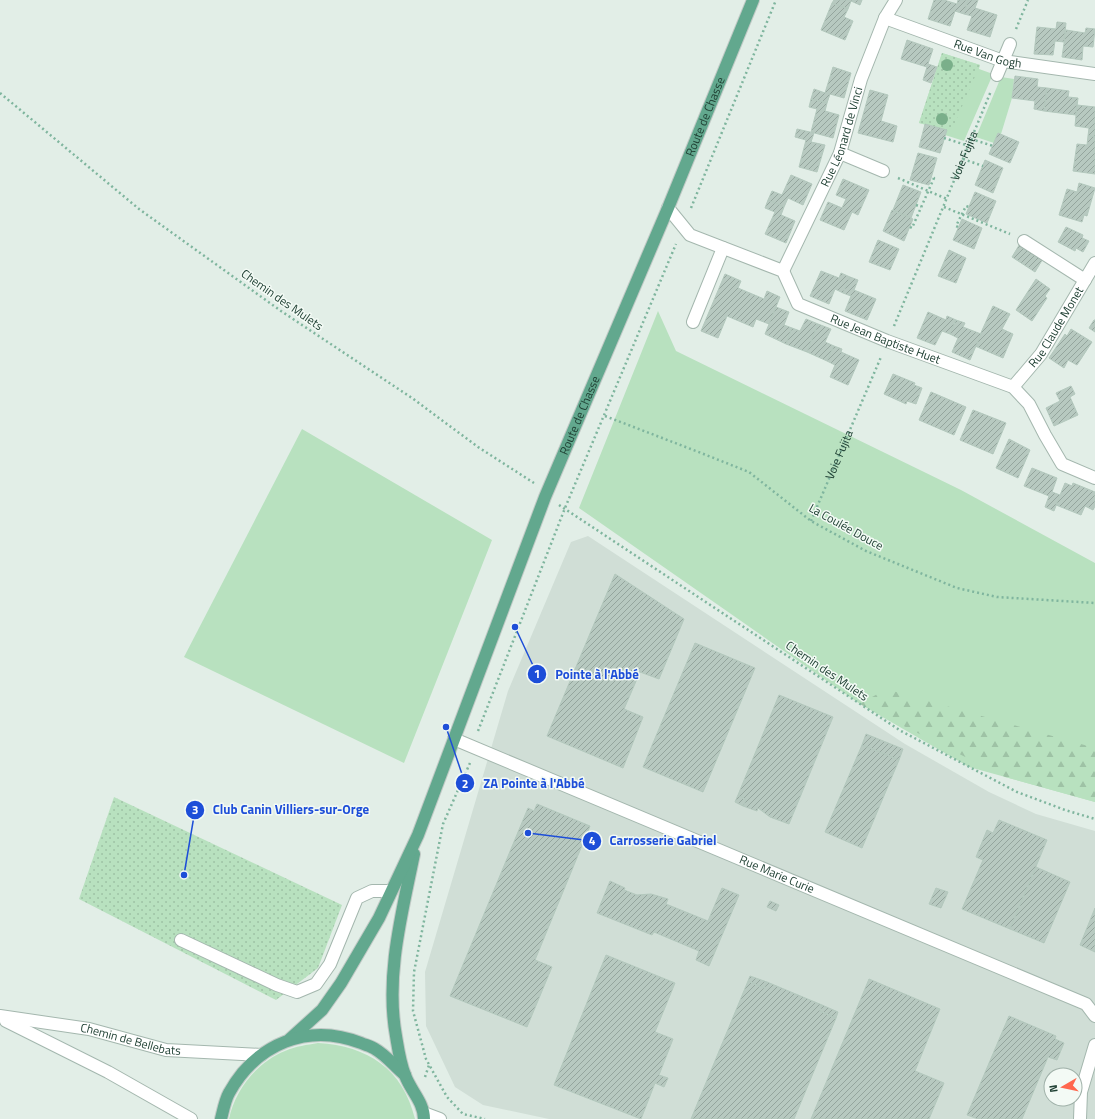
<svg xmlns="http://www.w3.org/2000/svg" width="1095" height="1119" viewBox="0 0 1095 1119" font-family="'Titillium Web',sans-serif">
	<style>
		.built { fill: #d0ded6; fill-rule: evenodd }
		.grass { fill: #b8e1bf }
		.forest { fill: url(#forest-firs) }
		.park { fill: url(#park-dots) }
		.building { fill: url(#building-hatch); stroke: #b3c8bd }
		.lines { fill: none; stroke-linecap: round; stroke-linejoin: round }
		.minor-casing { stroke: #a4b7ae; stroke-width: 14 }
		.major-casing { stroke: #c1cac6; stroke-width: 14 }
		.path { stroke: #7fb59e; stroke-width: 2.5; stroke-dasharray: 2 3; stroke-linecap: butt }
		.minor { stroke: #fff; stroke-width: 12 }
		.major { stroke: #62a88e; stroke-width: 12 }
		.tree { fill: #7aaf8a }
		.labels { text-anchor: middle; stroke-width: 3; stroke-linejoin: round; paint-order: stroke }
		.street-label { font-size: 12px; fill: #204134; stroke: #f3faf5 }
		.leader { fill: none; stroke: #1d4ed8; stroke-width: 1.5 }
		.callout-dot { fill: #1d4ed8; stroke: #f3faf5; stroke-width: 1.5 }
		.mark-label { font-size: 12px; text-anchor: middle; font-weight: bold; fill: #fff }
		.callout-label { font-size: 13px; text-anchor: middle; font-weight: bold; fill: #1d4ed8; stroke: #f3faf5; stroke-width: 3; stroke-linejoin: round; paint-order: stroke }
	</style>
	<defs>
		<pattern id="forest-firs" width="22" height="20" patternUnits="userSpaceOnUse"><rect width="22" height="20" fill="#b8e1bf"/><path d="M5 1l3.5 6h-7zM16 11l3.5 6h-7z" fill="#9ec2a5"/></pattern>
		<pattern id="park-dots" width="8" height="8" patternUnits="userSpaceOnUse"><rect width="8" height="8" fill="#b8e1bf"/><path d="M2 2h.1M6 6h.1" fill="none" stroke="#9ec2a5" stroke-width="1.8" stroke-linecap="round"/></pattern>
		<pattern id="building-hatch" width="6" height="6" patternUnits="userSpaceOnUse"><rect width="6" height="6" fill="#b7c9c0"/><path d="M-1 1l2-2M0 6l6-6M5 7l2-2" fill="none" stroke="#94a59d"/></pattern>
	</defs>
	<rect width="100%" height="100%" fill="#e2eee7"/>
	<path class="built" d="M588 536 905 744 989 792 1036 814 1095 831V1119H549L483 1105 455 1087 426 1026 425 972 508 691 571 542ZM1051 1075H1075V1099H1051Z"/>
	<g class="grass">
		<path d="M942 53 980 65 979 69 993 74 964 141 945 135 925 124 919 123Z"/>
		<path d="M1001 77 1014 79 1012 98 1001 134 998 133 994 143 976 137Z"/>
		<path d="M658 311 676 351 961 490 1095 563V802L969 767 860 704 579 508Z"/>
		<path d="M302 429 492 540 404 763 184 657Z"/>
		<path d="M318 1043C368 1046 403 1069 415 1119H229C235 1090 257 1062 285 1051 296 1046 307 1045 318 1043Z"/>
	</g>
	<path class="forest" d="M886 689 1095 748V802L1005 777 860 704Z"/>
	<g class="park">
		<path d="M942 53 980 65 951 132 919 123Z"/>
		<path d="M114 797 342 905 318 968 276 1000 79 899Z"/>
	</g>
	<g class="building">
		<path d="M834 0H862L860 5 851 1 848 9 832 3Z"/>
		<path d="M934 0H944L957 4 958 0H968L964 14 955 11 950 26 928 19Z"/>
		<path d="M968 0H978L975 8 997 15 990 37 967 30 972 16 964 14Z"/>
		<path d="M832 3 848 9 844 17 853 21 845 40 821 30Z"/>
		<path d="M1057 22 1066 23 1064 42 1055 41 1053 55 1034 54 1037 27 1056 29Z"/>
		<path d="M1086 28 1095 29 1093 47 1083 46 1082 60 1062 57 1066 30 1085 33Z"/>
		<path d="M907 40 933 49 928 64 937 67 931 83 923 80 927 67 901 59Z"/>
		<path d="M833 67 851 73 844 98 830 94 827 103 811 99 814 89 825 93Z"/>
		<path d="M1015 76 1038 79 1037 87 1047 88 1044 111 1034 109 1035 101 1012 98Z"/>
		<path d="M1047 88 1069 91 1068 97 1078 98 1076 115 1044 111Z"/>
		<path d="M870 90 888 95 881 121 897 126 893 142 858 133Z"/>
		<path d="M811 99 827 103 825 111 839 115 833 138 811 132 817 109 809 107Z"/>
		<path d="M1077 105 1095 107V137L1088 136 1089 128 1075 126Z"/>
		<path d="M925 124 947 130 940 153 919 147Z"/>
		<path d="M797 129 814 133 811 142 825 145 817 172 799 167 806 140 795 137Z"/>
		<path d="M998 133 1019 142 1010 163 989 154Z"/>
		<path d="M1088 136 1095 137V174L1073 171 1077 144 1087 145Z"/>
		<path d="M918 153 937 158 929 185 910 180Z"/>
		<path d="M985 160 1003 168 993 193 975 185Z"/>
		<path d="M791 175 812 184 803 205 788 198 784 207 768 200 772 191 782 195Z"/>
		<path d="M843 179 869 190 858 215 852 212 844 230 820 220 828 202 842 208 846 199 836 195Z"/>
		<path d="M1079 183 1095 188 1087 216 1084 215 1082 222 1059 215 1067 189 1077 192Z"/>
		<path d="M903 185 921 192 911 218 893 210Z"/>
		<path d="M975 192 996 201 987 223 966 214Z"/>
		<path d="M768 200 784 207 781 215 795 221 786 243 765 234 775 212 765 208Z"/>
		<path d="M892 210 913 219 904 241 883 231Z"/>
		<path d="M962 219 982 228 974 249 953 240Z"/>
		<path d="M1066 227 1083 235 1082 238 1089 241 1083 252 1076 248 1075 251 1058 242Z"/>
		<path d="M878 240 899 249 890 270 869 262Z"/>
		<path d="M1021 242 1044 257 1035 272 1012 257Z"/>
		<path d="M949 250 966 258 956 283 938 276Z"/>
		<path d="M821 271 839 278 841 273 850 277 843 293 835 289 829 304 810 296Z"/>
		<path d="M725 274 741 281 738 288 764 299 767 291 780 297 769 324 756 319 753 327 727 316 718 338 701 331Z"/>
		<path d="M850 277 858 280 854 290 876 299 867 320 845 311 851 296 843 293Z"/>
		<path d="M1036 279 1050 289 1045 296 1047 298 1032 321 1016 310Z"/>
		<path d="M993 306 1010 314 1002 329 1013 334 1003 358 975 346Z"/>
		<path d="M776 307 789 312 784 325 792 328 786 344 765 334Z"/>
		<path d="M928 312 946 320 947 316 956 320 950 334 942 331 935 345 917 338Z"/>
		<path d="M806 319 818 324 807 352 786 344 792 328 800 331Z"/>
		<path d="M956 320 965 323 963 327 981 334 970 360 952 352 958 338 950 334Z"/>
		<path d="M1094 320H1095V332L1089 328Z"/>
		<path d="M818 324 831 329 825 342 834 346 827 361 807 352Z"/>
		<path d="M1071 329 1092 342 1077 365 1068 360 1064 368 1049 358 1065 334 1067 336Z"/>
		<path d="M834 346 842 349 841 352 859 360 848 385 830 377 835 365 827 361Z"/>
		<path d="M893 374 915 383 914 385 922 388 916 404 907 401 906 404 884 394Z"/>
		<path d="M1071 386 1075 394 1070 397 1078 415 1054 426 1046 408 1060 401 1056 393Z"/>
		<path d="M931 392 966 407 954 435 919 420Z"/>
		<path d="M973 410 1006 423 993 454 960 440Z"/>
		<path d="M1009 439 1030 450 1018 478 996 468Z"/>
		<path d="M1032 468 1057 478 1052 492 1060 495 1054 511 1045 507 1049 496 1024 486Z"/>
		<path d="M1065 483 1072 486 1073 483 1095 492V506L1093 510 1085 506 1081 515 1056 505Z"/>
		<path d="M615 574 684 619 659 679 640 672 624 709 643 717 623 768 547 736Z"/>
		<path d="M695 643 755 668 703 792 643 767Z"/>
		<path d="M779 695 833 717 789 824 770 817 758 808 757 811 743 806 746 800 738 795Z"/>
		<path d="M866 734 903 749 899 760 862 745Z"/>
		<path d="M862 745 899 760 862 848 825 832Z"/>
		<path d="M738 795 746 800 743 806 735 802Z"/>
		<path d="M537 804 590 826 535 960 552 967 527 1027 450 996 528 808 534 811Z"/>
		<path d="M999 820 1047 840 1010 929 962 909 983 860 976 857 987 830 993 833Z"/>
		<path d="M1036 867 1070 882 1044 943 1010 929Z"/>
		<path d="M610 881 625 888 624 890 637 895 651 894 668 899 666 904 708 921 722 888 739 895 709 966 696 960 699 951 654 932 652 935 597 913Z"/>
		<path d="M936 888 948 892 941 908 929 904Z"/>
		<path d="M770 901 779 905 776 911 767 907Z"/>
		<path d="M1095 908V952L1080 945Z"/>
		<path d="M606 955 675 983 655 1032 673 1039 659 1075 668 1078 664 1087 655 1083 641 1119 554 1085Z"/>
		<path d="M750 976 767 982 764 988 748 981Z"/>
		<path d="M869 979 940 1009 915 1071 944 1083 929 1119H811Z"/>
		<path d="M748 981 764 988 767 982 822 1005 820 1011 836 1018 794 1119H691Z"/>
		<path d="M822 1005 838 1012 836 1018 820 1011Z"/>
		<path d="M1009 1016 1056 1036 1055 1039 1064 1043 1057 1060 1048 1057 1022 1119H978L967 1115Z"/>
	</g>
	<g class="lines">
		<g class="minor-casing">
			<g id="minor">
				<path id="s3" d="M885 18 1003 61 1095 74"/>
				<path d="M997 75 1010 44"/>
				<path d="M840 153 883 171"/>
				<path id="s4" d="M668 208 690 235 783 271 798 304 887 341 1013 387 1029 404 1045 435 1062 464 1095 478"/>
				<path d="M1024 241 1085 280"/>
				<path id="s5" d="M783 271 840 153 861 79 885 18 896 0"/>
				<path d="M693 322 723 248"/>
				<path id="s6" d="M1013 387 1041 354 1095 263"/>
				<path id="s7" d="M454 739 1086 1004 1095 1016"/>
				<path d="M181 940 277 985 297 992 316 984 330 964 357 898 372 891H391"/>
				<path id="s8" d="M0 1016 89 1029 166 1050 261 1055"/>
				<path d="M6 1021 108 1072 191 1119"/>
				<path d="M424 1113 440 1119"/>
				<path d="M1080 1119 1081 1092 1095 1045"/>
			</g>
		</g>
		<g class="major-casing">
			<g id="major">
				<path d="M414 854C402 913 385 976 396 1036 398 1048 400 1063 405 1075 410 1090 424 1102 424 1119"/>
				<path id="s9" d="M290 1039 322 1010 341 983 379 918 418 835 545 497 668 208 753 0"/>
				<path d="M221 1119C223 1111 225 1100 229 1093 256 1044 308 1022 361 1043 365 1045 371 1046 375 1049 386 1055 395 1067 405 1075"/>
			</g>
		</g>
		<g class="path">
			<path d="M1016 29 1028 0"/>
			<path d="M0 93 139 209 281 311 412 398 478 447 534 483"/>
			<path d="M944 138 969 146"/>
			<path d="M971 139 993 146"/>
			<path d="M963 159 983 166"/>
			<path d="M898 178 947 199"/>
			<path d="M916 205 921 207"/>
			<path d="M944 207 1010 234"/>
			<path d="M691 208 776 0"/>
			<path d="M910 227 912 228 934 178 931 177"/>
			<path d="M958 227 956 226 966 206 969 207"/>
			<path id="s1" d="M894 326 991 91"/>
			<path d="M605 416 696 451 749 472 811 521 866 551 957 588 997 597 1095 603"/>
			<path d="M559 505 901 731 1017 792 1065 810 1095 819"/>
			<path id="s2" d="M811 521 881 357"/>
			<path d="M478 731 565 508 676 244"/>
			<path d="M470 763 443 824 414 972 413 1011 426 1059 447 1097 463 1114 485 1119"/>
			<path d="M425 1077 429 1065"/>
		</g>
		<use href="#minor" class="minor"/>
		<use href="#major" class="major"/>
	</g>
	<g class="tree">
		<circle cx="947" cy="65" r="6"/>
		<circle cx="942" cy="119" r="6"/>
	</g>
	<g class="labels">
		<g class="street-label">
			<text dy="4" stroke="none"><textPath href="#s3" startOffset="109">Rue Van Gogh</textPath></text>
			<text dy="4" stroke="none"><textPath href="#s9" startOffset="1017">Route de Chasse</textPath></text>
			<text dy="4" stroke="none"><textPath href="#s5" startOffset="147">Rue Léonard de Vinci</textPath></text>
			<text dy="4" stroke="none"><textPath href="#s1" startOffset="184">Voie Fujita</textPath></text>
			<text transform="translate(282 300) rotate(35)" y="4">Chemin des Mulets</text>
			<text dy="4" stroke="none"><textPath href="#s6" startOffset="74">Rue Claude Monet</textPath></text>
			<text dy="4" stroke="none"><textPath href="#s4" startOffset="265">Rue Jean Baptiste Huet</textPath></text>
			<text dy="4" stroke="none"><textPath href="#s9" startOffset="693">Route de Chasse</textPath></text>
			<text dy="4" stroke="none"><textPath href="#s2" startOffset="72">Voie Fujita</textPath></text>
			<text transform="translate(846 527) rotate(29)" y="4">La Coulée Douce</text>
			<text transform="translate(827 671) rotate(34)" y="4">Chemin des Mulets</text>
			<text dy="4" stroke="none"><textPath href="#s7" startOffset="350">Rue Marie Curie</textPath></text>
			<text dy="4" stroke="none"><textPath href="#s8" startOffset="133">Chemin de Bellebats</textPath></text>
		</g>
	</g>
	<path class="leader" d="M515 627L537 674M446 727L465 783M184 875L195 810M528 833L592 841"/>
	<g class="callout-dot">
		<circle cx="515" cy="627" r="4"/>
		<circle cx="446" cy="727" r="4"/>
		<circle cx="184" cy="875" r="4"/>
		<circle cx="528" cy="833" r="4"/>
		<circle cx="537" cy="674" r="10"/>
		<circle cx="465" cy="783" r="10"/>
		<circle cx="195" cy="810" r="10"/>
		<circle cx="592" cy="841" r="10"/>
	</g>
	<g class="mark-label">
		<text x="537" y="678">1</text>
		<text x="465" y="788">2</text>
		<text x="195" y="814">3</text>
		<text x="592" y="845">4</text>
	</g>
	<g class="callout-label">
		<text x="597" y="679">Pointe à l'Abbé</text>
		<text x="534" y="788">ZA Pointe à l'Abbé</text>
		<text x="291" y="814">Club Canin Villiers-sur-Orge</text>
		<text x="663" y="845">Carrosserie Gabriel</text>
	</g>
	<g transform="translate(1063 1087) rotate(261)"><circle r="19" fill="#f3faf5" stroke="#9fb0a8"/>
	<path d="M0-3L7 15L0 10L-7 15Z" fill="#ff674e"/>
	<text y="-6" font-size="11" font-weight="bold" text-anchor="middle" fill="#204134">N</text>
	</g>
</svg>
